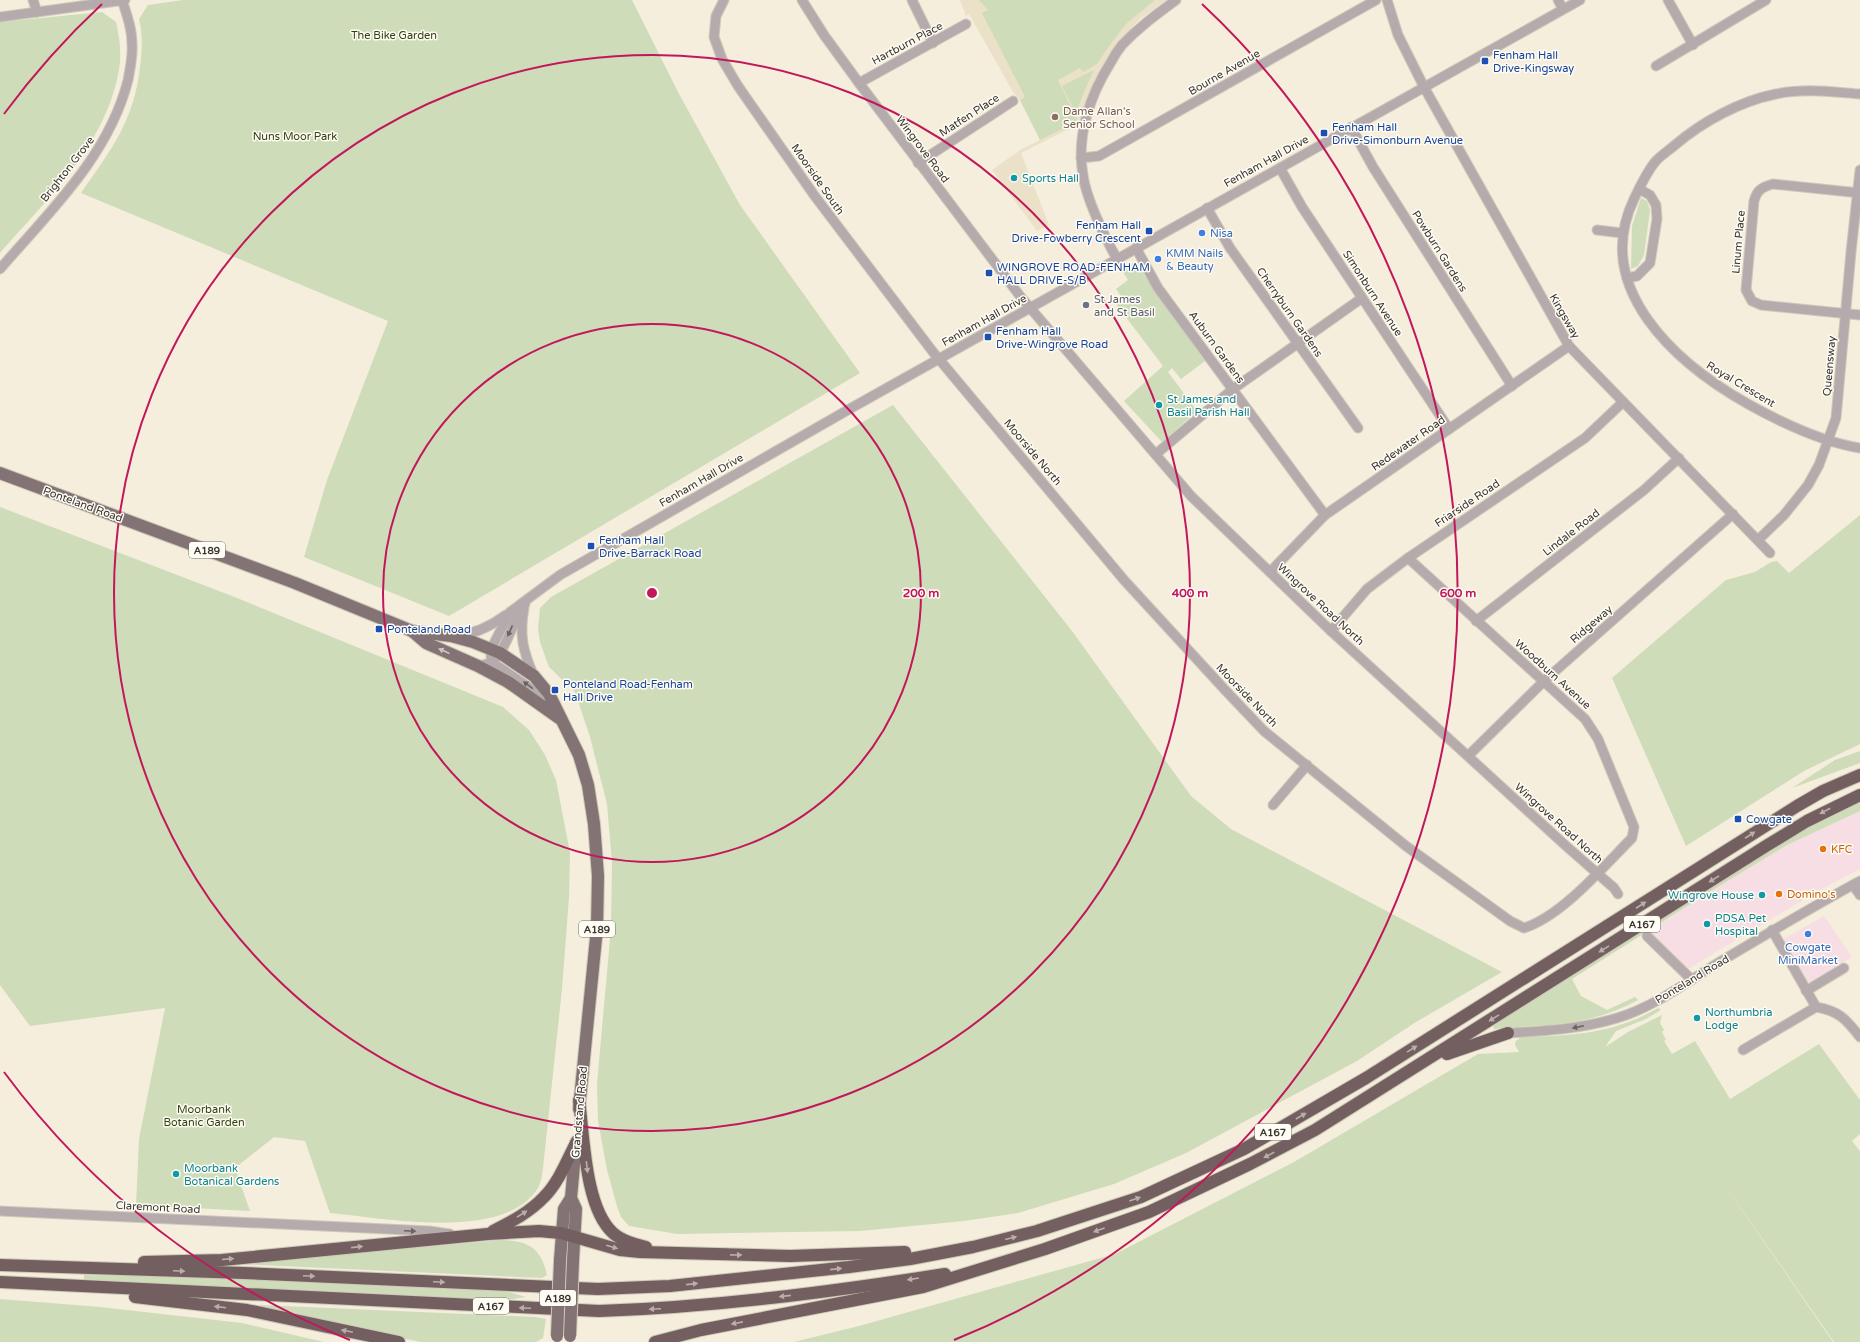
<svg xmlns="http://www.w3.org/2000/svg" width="1860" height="1342" viewBox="0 0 1860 1342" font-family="'Varela Round',sans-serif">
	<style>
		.commercial { fill: #f7dde4 }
		.built { fill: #ebe1c8 }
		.green { fill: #cedcb9 }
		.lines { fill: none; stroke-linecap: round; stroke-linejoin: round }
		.minor-casing { stroke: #cfc9b9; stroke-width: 11 }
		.major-casing { stroke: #cfc9b9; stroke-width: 14 }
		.highway-casing { stroke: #cfc9b9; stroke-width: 14 }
		.minor { stroke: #b5abac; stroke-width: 9 }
		.major { stroke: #847374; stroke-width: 12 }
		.highway { stroke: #735f60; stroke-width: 12 }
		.major-bridge-casing { stroke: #cfc9b9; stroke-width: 14; stroke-linecap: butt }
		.major-bridge { stroke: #847374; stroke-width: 12 }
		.oneway { fill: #696460 }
		.oneway2 { fill: #cec5c1 }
		.oneway3 { fill: #b9aeaa }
		.ring { fill: none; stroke: #c2185b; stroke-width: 2 }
		.transit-dot { fill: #1a4fb4; stroke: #fffcf5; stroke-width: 1.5 }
		.education-dot { fill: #8d6e63; stroke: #fffcf5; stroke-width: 1.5 }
		.culture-dot { fill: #0f9aa8; stroke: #fffcf5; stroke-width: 1.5 }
		.shop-dot { fill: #3f7fe0; stroke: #fffcf5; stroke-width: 1.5 }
		.worship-dot { fill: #6b7280; stroke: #fffcf5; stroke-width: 1.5 }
		.food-dot { fill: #e8710a; stroke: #fffcf5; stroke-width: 1.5 }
		.labels { text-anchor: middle; stroke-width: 3; stroke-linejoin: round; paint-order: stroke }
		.shield { fill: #fffcf5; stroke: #73716a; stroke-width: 1 }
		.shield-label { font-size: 10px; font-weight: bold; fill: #37352e }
		.park-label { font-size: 11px; fill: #30410d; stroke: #fffcf5 }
		.street-label { font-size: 11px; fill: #37352e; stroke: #fffcf5 }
		.transit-label { font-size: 11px; fill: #164399; stroke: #fffcf5; text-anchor: start }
		.education-label { font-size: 11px; fill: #785e54; stroke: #fffcf5; text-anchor: start }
		.culture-label { font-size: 11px; fill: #0d838f; stroke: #fffcf5; text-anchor: start }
		.shop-label { font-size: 11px; fill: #366cbe; stroke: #fffcf5; text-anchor: start }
		.worship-label { font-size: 11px; fill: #5b616d; stroke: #fffcf5; text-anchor: start }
		.food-label { font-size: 11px; fill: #c56008; stroke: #fffcf5; text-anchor: start }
		.centre { fill: #c2185b; stroke: #fffcf5; stroke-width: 2 }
		.ring-label { font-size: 12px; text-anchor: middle; font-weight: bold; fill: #c2185b; stroke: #fffcf5; stroke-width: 3; stroke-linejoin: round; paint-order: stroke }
	</style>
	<rect width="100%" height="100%" fill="#f5eedc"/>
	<g class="commercial">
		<path d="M1860 811V869L1818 891 1688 969 1650 931 1713 890 1787 845Z"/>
		<path d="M1824 916 1852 957 1809 983 1783 939Z"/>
	</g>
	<path class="built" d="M960 0H1166L1140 19 1123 37 1106 60 1094 81 1079 124 1021 153 1049 225 1037 231 992 170 1020 150 1040 140 1020 100 1013 92 969 14 966 16Z"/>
	<g class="green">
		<path d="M183 0H632L678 92 740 205 860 373 449 616 304 557 327 480 388 321 81 193C111 150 134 121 140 67 142 51 143 35 139 19L148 5Z"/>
		<path d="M979 0H1155L1126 24 1107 49 1097 64 1083 72 1080 68 1058 80 1077 119 1076 122 1040 140 1020 100 1025 97 982 13 988 10Z"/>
		<path d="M102 12 116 22C119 35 121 49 120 62 111 139 49 197 0 253V22Z"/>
		<path d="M1094 70 1083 94 1076 114 1062 86Z"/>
		<path d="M1641 198 1647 201 1650 210 1644 255 1638 266 1631 269 1632 226Z"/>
		<path d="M1135 262 1205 361 1181 379 1172 368 1168 372 1197 411 1162 442 1124 401 1163 366 1113 300 1121 296 1116 289 1128 280 1122 270Z"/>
		<path d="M893 405 1072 631 1191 796 1231 829 1502 972 1416 1022 1357 1061 1186 1153 1114 1184 1018 1213 964 1221 860 1231 677 1234 629 1226 621 1217 617 1206 607 1170 598 1121 597 1084 611 928 612 863 607 804 590 737 575 692 549 667 540 642 538 629 540 608 551 597Z"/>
		<path d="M0 507 232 596 503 707 529 730 545 755 556 780 570 853 569 897 562 989 543 1168C542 1176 541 1184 536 1191 500 1241 384 1218 330 1213L305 1141 274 1137 235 1168 250 1211 136 1205 139 1139 165 1008 30 1026 0 985Z"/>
		<path d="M1860 515V744L1804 771 1686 846 1612 678 1726 580 1755 572 1771 562 1777 561 1789 573Z"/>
		<path d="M1860 751V763L1792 788 1835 760Z"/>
		<path d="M1860 801V811L1787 845 1713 890 1572 979 1581 996 1607 1010 1635 997 1638 1000C1623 1008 1608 1014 1592 1018 1560 1027 1527 1025 1494 1029L1493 1026 1573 973 1811 825Z"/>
		<path d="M1658 1008 1661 1010 1646 1019 1616 1031 1605 1047 1628 1032 1662 1015 1660 1023 1664 1030 1662 1032 1666 1040 1664 1041 1672 1054 1695 1041 1730 1099 1819 1044 1860 1100V1134L1852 1141 1860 1151V1342H1834L1713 1168 1833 1342H794L859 1326 1115 1254 1294 1162 1478 1054 1519 1052 1515 1045 1516 1041 1521 1037C1570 1036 1614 1034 1658 1008Z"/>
		<path d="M502 1240C528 1241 541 1248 547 1275L542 1278 237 1264Z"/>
		<path d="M84 1275 207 1277 502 1290 526 1297 499 1301 250 1290 84 1279Z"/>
		<path d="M0 1299 100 1307 242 1323 324 1342H0Z"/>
		<path d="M261 1305 535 1317 546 1319 543 1338 536 1342H421L261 1309Z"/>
	</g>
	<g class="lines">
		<g class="minor-casing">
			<g id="minor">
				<path d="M33 0 37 12"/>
				<path d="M724 0 716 16 714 37 722 59 738 86 814 195 933 352 1124 580 1226 691 1264 731 1406 846 1510 921 1524 928C1562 916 1604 866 1632 838L1634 827 1598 739 1585 719 1408 558"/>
				<path d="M802 0 824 35 859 83 1020 296 1191 496 1331 631 1565 845 1614 888 1618 894"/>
				<path d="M912 0 933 43"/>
				<path d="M1387 0 1398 35 1424 87 1569 346 1770 553"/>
				<path d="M1558 0 1563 9"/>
				<path d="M1668 0 1693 45"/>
				<path d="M0 17 125 0"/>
				<path d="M1656 66 1766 0"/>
				<path d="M859 83 966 24"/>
				<path d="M1860 94C1832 92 1804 88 1776 94 1740 101 1702 122 1675 145 1668 151 1660 156 1655 162 1646 173 1640 187 1634 199 1591 289 1677 364 1748 404 1782 423 1821 442 1860 448"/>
				<path d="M1351 127 1373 167 1512 386"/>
				<path d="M1081 158 1099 156 1376 0"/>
				<path d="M918 163 1013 101"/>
				<path d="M1280 168 1302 207 1449 429"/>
				<path d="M1860 193 1773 184C1762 187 1757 190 1754 201L1746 290 1752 301 1761 305 1860 315"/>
				<path d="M1207 208 1230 248 1358 428"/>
				<path d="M1597 230 1622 233"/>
				<path d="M1136 248 1158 288 1325 515"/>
				<path d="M1117 259C1105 238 1086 198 1083 175 1076 136 1090 95 1111 62 1114 56 1118 50 1122 45 1139 27 1157 14 1176 0"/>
				<path d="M0 269C49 212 109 156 128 80 130 69 133 56 132 44 132 29 127 15 122 0"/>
				<path d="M1627 278 1637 276 1650 263 1657 219 1656 205 1650 195 1639 189"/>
				<path d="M1156 454 1233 389 1362 298"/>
				<path d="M1758 540 1784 515 1808 485 1819 465 1836 418 1851 252 1860 170"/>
				<path d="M1270 572 1325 515 1569 346"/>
				<path d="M524 608C519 635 523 652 534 676"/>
				<path d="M1476 621 1644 490 1679 458"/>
				<path d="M1331 631 1367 589 1408 558 1585 438 1623 402"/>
				<path d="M456 636C475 634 491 626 506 615"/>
				<path d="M478 666C485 665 493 663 497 657 508 644 513 620 525 604"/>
				<path d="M551 710 536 692 496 665 491 657V649L510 612 560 575 853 407 1580 0"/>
				<path d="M1469 755 1544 681 1733 514"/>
				<path d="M1273 805 1307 765"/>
				<path d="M1853 885 1860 895"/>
				<path d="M1772 930 1816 1007C1839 1011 1846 1019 1860 1037"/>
				<path d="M1647 936 1692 980"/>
				<path d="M1806 991 1844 968"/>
				<path d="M1508 1033C1545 1031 1581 1029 1617 1018 1654 1007 1685 983 1718 963 1765 935 1812 907 1860 881"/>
				<path d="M1743 1050 1816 1007"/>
				<path d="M0 1211 429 1231 450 1234"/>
			</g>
		</g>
		<g class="major-casing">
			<g id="major">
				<path d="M0 473 295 583 412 631 451 636 473 642 500 653 534 676 549 694 579 755 588 785 594 824 598 876 597 928 579 1109"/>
				<path d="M412 631 426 643 478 666 508 682 559 718"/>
				<path d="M560 1260 564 1209 571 1198"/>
				<path d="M573 1261 576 1209 571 1198 576 1143"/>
			</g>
		</g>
		<g class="highway-casing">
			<g id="highway">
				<path d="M1447 1054 1508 1033"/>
				<path d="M579 1100C584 1137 585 1208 613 1233 622 1241 634 1244 646 1247"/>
				<path d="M493 1231C511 1222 530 1212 544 1197 559 1182 567 1160 577 1141"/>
				<path d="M144 1262 222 1260 488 1234 539 1231 561 1233 620 1250 640 1252 790 1256 905 1252"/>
				<path d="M0 1265 244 1273 598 1289 670 1286 849 1267 910 1259 973 1247 1037 1231 1141 1197 1244 1149 1366 1078 1797 806 1823 791 1860 775"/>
				<path d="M0 1282 599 1311C715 1307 830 1292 945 1274"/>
				<path d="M135 1297 247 1310 399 1342"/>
				<path d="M655 1342 701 1330 923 1287 1045 1249 1149 1212 1250 1164 1315 1130 1766 846 1807 821 1860 795"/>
			</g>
		</g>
		<use href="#minor" class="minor"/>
		<use href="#major" class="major"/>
		<use href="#highway" class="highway"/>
		<g class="major-bridge-casing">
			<g id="major-bridge">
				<path d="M557 1336 560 1260"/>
				<path d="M570 1336 573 1261"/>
			</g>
		</g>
		<use href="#major-bridge" class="major-bridge"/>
	</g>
	<defs><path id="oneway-solid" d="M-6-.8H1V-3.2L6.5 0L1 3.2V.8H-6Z"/></defs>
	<g class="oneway">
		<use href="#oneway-solid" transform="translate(510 631) rotate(114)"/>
		<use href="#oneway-solid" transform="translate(528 685) rotate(-144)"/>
		<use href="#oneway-solid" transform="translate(1578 1027) rotate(168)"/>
		<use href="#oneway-solid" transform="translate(410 1231) rotate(2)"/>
	</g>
	<use class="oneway2" href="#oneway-solid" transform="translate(444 651) rotate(-155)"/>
	<g class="oneway3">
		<use href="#oneway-solid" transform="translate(1825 811) rotate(152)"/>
		<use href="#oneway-solid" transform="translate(1750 835) rotate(-33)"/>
		<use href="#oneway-solid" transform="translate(1714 879) rotate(148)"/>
		<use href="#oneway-solid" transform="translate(1641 905) rotate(-33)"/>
		<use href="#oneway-solid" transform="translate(1604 949) rotate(148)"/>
		<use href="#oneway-solid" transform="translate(1494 1018) rotate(148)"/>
		<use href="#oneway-solid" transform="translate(1412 1049) rotate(-32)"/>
		<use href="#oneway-solid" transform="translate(1301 1116) rotate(-30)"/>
		<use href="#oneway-solid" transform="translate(1269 1155) rotate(152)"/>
		<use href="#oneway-solid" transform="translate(587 1167) rotate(83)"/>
		<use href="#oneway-solid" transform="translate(1135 1199) rotate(-19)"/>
		<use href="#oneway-solid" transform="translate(522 1214) rotate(-32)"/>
		<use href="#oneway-solid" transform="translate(1099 1230) rotate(160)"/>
		<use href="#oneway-solid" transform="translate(1011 1238) rotate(-14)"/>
		<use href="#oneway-solid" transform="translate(357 1247) rotate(-6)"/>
		<use href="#oneway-solid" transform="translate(612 1247) rotate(16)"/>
		<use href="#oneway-solid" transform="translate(736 1255) rotate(1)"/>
		<use href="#oneway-solid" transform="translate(228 1259) rotate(-5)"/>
		<use href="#oneway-solid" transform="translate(836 1269) rotate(-6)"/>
		<use href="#oneway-solid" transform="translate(179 1271) rotate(2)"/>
		<use href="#oneway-solid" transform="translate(309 1276) rotate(3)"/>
		<use href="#oneway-solid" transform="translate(913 1279) rotate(171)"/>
		<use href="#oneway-solid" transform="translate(439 1282) rotate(3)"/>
		<use href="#oneway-solid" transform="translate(692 1284) rotate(-6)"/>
		<use href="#oneway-solid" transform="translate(785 1296) rotate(174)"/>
		<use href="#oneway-solid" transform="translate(220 1307) rotate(-173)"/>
		<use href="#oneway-solid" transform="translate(525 1308) rotate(-177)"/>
		<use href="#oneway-solid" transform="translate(655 1309) rotate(178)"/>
		<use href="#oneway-solid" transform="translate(737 1323) rotate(169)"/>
		<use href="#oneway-solid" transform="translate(347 1331) rotate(-168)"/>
	</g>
	<g class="ring">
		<circle cx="652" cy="593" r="269"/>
		<circle cx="652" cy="593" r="538"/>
		<path d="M350 1340A806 806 0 0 1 4 1072M4 114A806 806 0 0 1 102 4M1202 4A806 806 0 0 1 954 1340"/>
	</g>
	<g class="transit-dot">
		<rect x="1481" y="57" width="8" height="8" rx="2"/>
		<rect x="1320" y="129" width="8" height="8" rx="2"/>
		<rect x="1145" y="227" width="8" height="8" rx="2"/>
		<rect x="985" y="269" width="8" height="8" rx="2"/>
		<rect x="984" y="333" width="8" height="8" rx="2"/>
		<rect x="587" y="542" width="8" height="8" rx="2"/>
		<rect x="375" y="625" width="8" height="8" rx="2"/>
		<rect x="551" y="686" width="8" height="8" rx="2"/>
		<rect x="1734" y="815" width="8" height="8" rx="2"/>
	</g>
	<circle class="education-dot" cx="1055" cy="117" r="4"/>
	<g class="culture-dot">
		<circle cx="1014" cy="178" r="4"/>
		<circle cx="1159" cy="405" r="4"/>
		<circle cx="1762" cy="895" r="4"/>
		<circle cx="1707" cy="924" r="4"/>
		<circle cx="1697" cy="1018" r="4"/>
		<circle cx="176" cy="1174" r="4"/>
	</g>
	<g class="shop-dot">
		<circle cx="1202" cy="233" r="4"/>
		<circle cx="1158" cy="259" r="4"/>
		<circle cx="1808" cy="934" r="4"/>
	</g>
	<circle class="worship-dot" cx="1086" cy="305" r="4"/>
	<g class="food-dot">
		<circle cx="1823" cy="849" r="4"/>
		<circle cx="1779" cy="894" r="4"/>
	</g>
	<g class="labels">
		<g class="shield">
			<rect x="189" y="542" width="36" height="16" rx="3"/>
			<rect x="1624" y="916" width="36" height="16" rx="3"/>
			<rect x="579" y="921" width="36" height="16" rx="3"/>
			<rect x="1255" y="1124" width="36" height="16" rx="3"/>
			<rect x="540" y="1290" width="36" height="16" rx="3"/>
			<rect x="473" y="1298" width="36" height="16" rx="3"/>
		</g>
		<g class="shield-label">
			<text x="207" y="554">A189</text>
			<text x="1642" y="928">A167</text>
			<text x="597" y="933">A189</text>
			<text x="1273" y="1136">A167</text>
			<text x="558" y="1302">A189</text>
			<text x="491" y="1310">A167</text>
		</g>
		<g class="park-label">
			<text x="394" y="39">The Bike Garden</text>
			<text x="295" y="140">Nuns Moor Park</text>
			<text x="204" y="1113">Moorbank<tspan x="204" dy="13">Botanic Garden</tspan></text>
		</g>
		<g class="street-label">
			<text transform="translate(907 43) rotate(-28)" y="4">Hartburn Place</text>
			<text transform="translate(1224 72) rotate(-30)" y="4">Bourne Avenue</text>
			<text transform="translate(969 115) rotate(-33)" y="4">Matfen Place</text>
			<text transform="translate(923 149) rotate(53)" y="4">Wingrove Road</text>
			<text transform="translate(1266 161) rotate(-29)" y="4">Fenham Hall Drive</text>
			<text transform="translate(67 169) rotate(-52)" y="4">Brighton Grove</text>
			<text transform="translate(818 179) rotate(55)" y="4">Moorside South</text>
			<text transform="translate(1738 242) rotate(-85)" y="4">Linum Place</text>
			<text transform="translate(1440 251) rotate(58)" y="4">Powburn Gardens</text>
			<text transform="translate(1373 293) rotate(57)" y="4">Simonburn Avenue</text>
			<text transform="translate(1290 312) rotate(55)" y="4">Cherryburn Gardens</text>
			<text transform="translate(1565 316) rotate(60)" y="4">Kingsway</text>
			<text transform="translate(984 320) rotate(-29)" y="4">Fenham Hall Drive</text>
			<text transform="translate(1217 347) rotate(54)" y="4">Auburn Gardens</text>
			<text transform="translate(1829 366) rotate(-85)" y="4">Queensway</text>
			<text transform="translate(1741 384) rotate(31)" y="4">Royal Crescent</text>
			<text transform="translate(1408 443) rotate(-35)" y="4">Redewater Road</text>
			<text transform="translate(1033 452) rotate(50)" y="4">Moorside North</text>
			<text transform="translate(701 480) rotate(-30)" y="4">Fenham Hall Drive</text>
			<text transform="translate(1467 503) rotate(-34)" y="4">Friarside Road</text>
			<text transform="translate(83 504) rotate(20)" y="4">Ponteland Road</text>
			<text transform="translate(1571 532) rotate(-38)" y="4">Lindale Road</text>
			<text transform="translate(1321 604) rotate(43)" y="4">Wingrove Road North</text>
			<text transform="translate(1591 624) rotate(-41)" y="4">Ridgeway</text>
			<text transform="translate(1553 674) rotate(42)" y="4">Woodburn Avenue</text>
			<text transform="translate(1247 695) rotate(46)" y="4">Moorside North</text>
			<text transform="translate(1559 823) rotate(42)" y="4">Wingrove Road North</text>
			<text transform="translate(1692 979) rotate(-31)" y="4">Ponteland Road</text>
			<text transform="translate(579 1112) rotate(-85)" y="4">Grandstand Road</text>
			<text transform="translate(158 1207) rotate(3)" y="4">Claremont Road</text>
		</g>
		<g class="transit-label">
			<text x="1493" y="59">Fenham Hall<tspan x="1493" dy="13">Drive-Kingsway</tspan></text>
			<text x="1332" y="131">Fenham Hall<tspan x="1332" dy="13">Drive-Simonburn Avenue</tspan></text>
			<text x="1141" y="229" text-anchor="end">Fenham Hall<tspan x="1141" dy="13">Drive-Fowberry Crescent</tspan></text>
			<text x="997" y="271">WINGROVE ROAD-FENHAM<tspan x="997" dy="13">HALL DRIVE-S/B</tspan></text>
			<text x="996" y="335">Fenham Hall<tspan x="996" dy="13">Drive-Wingrove Road</tspan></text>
			<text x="599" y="544">Fenham Hall<tspan x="599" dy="13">Drive-Barrack Road</tspan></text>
			<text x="387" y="633">Ponteland Road</text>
			<text x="563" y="688">Ponteland Road-Fenham<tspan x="563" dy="13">Hall Drive</tspan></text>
			<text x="1746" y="823">Cowgate</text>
		</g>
		<g class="education-label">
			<text x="1063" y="115">Dame Allan's<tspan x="1063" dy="13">Senior School</tspan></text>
		</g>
		<g class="culture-label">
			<text x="1022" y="182">Sports Hall</text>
			<text x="1167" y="403">St James and<tspan x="1167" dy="13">Basil Parish Hall</tspan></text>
			<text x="1754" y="899" text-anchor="end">Wingrove House</text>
			<text x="1715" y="922">PDSA Pet<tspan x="1715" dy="13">Hospital</tspan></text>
			<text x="1705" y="1016">Northumbria<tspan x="1705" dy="13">Lodge</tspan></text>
			<text x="184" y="1172">Moorbank<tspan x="184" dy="13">Botanical Gardens</tspan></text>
		</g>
		<g class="shop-label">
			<text x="1210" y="237">Nisa</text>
			<text x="1166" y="257">KMM Nails<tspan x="1166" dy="13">&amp; Beauty</tspan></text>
			<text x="1808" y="951" text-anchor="middle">Cowgate<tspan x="1808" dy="13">MiniMarket</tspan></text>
		</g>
		<g class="worship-label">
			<text x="1094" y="303">St James<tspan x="1094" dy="13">and St Basil</tspan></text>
		</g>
		<g class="food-label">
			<text x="1831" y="853">KFC</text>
			<text x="1787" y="898">Domino's</text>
		</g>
	</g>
	<circle cx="652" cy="593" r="6" class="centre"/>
	<g class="ring-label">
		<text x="921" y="597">200 m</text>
		<text x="1190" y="597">400 m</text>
		<text x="1458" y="597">600 m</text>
	</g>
</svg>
